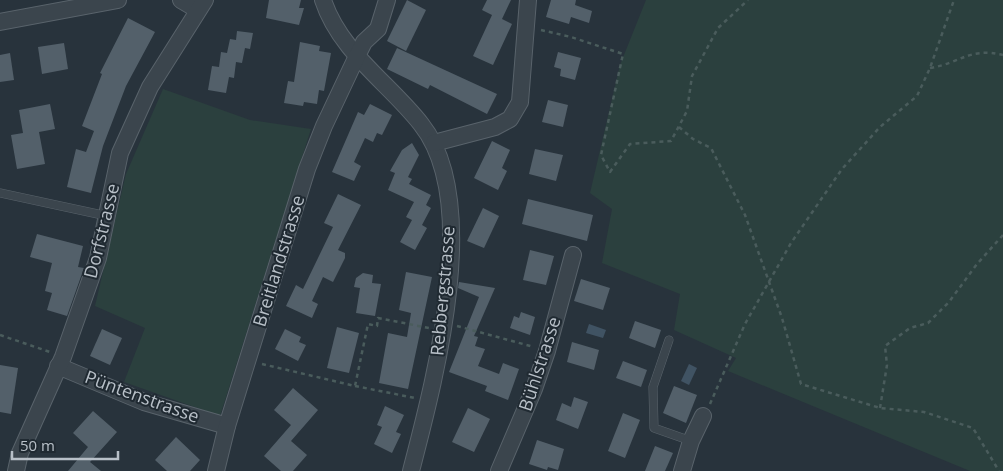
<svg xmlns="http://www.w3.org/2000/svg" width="1003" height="471" viewBox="0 0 1003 471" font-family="'Open Sans',sans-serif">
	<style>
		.green { fill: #2b403e }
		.water { fill: #405363 }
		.building { fill: #53606a }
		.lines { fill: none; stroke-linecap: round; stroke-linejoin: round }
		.service-casing { stroke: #59636b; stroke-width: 9 }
		.minor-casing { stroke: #59636b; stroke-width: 18 }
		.path { stroke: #4a5c5c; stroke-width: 2.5; stroke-dasharray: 4 4; stroke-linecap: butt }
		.service { stroke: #3b454d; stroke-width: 8 }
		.minor { stroke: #3b454d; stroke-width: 16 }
		.labels { text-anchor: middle; stroke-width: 4; stroke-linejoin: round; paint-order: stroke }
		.street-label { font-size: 18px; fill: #b8c0c8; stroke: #202a32 }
	</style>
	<rect width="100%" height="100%" fill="#28333c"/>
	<g class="green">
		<path d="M646 0H1003V471H970L728 371 736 358 674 330 680 294 602 263 612 209 590 193 620 65Z"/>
		<path d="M163 89 250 120 311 129 220 416 124 382 145 328 95 306 126 174Z"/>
	</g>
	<g class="water">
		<path d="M589 324 606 330 603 338 586 333Z"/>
		<path d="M689 364 697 368 689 385 681 381Z"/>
	</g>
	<g class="building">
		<path d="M269 0H301L299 8H304L299 25 266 18Z"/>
		<path d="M407 0 426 10 406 51 387 41Z"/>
		<path d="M487 0H511L502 19 512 24 493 65 473 56 492 15 482 10Z"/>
		<path d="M551 0H576L575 5 592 11 589 23 571 17 569 24 546 17Z"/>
		<path d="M128 18 155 32 126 86 103 146 91 193 67 187 76 149 86 152 94 131 82 126 102 74 100 73Z"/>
		<path d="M237 31 253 33 250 49 245 48 242 63 236 62 234 78 229 77 226 93 208 90 212 66 219 67 221 52 227 53 230 39 236 40Z"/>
		<path d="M300 42 320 46 319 51 331 53 324 91 319 90 317 104 304 102 303 106 284 103 288 81 294 82Z"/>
		<path d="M64 43 68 69 42 74 38 47Z"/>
		<path d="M397 48 497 94 487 114 430 85 428 89 387 69Z"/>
		<path d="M558 52 581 58 575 80 560 76 561 69 554 67Z"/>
		<path d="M10 53 14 80 0 82V55Z"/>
		<path d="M548 100 568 105 563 127 542 122Z"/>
		<path d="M50 104 55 129 39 132 45 164 17 169 11 135 23 133 19 110Z"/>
		<path d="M370 104 392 115 382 135 377 133 373 142 365 138 354 162 361 166 354 181 332 172 358 112 364 115Z"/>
		<path d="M492 141 510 150 502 168 507 171 498 190 474 178Z"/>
		<path d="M412 143 419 155 408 177 412 179 409 184 431 195 426 205 431 208 422 225 427 228 415 250 400 242 412 220 406 217 414 202 388 190 395 173 390 171 402 150Z"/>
		<path d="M535 149 563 155 556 181 529 174Z"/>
		<path d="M338 194 361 205 338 250 345 253V258L333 282 323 277 312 301 318 304 312 318 286 306 296 285 303 289 333 227 324 223Z"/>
		<path d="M528 199 593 215 587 241 522 224Z"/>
		<path d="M483 208 499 216 484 248 467 241Z"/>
		<path d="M37 234 83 246 78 267 84 268 67 316 47 310 52 293 45 291 52 263 30 257Z"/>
		<path d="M530 250 554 256 546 285 523 280Z"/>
		<path d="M406 272 432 277 408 389 379 383 388 333 407 337 411 313 399 310Z"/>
		<path d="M363 273 373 275 372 283 381 284 375 316 356 313 360 288 354 287 356 278Z"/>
		<path d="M581 279 610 288 603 310 574 301Z"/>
		<path d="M459 282 495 288 474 336 478 337 475 346 485 349 478 366 499 374 503 363 519 369 508 400 485 391 487 386 449 372 479 297 458 288Z"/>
		<path d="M521 312 535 317 530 335 510 328 514 316 519 318Z"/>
		<path d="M635 321 661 330 655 348 629 338Z"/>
		<path d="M337 327 359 333 349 373 327 368Z"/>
		<path d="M102 329 122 338 110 365 90 356Z"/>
		<path d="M285 329 301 337 299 342 306 345 298 361 275 349Z"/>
		<path d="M572 342 599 350 594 370 567 362Z"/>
		<path d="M623 361 647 370 641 387 616 378Z"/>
		<path d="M0 365 18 368 11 414 0 412Z"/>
		<path d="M674 386 697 395 686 423 663 413Z"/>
		<path d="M293 388 318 410 291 441 307 455 293 471H281L264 456 291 425 274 410Z"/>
		<path d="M574 397 588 402 578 429 556 420 562 403 571 407Z"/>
		<path d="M385 406 404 415 396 432 401 434 392 453 374 444 382 427 377 425Z"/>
		<path d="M468 408 490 419 474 452 452 442Z"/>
		<path d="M93 411 117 432 90 462 101 471H68L88 447 73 433Z"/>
		<path d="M623 413 640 420 625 458 608 451Z"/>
		<path d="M176 437 200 460 190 471H167L155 460Z"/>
		<path d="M537 440 564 449 558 470 548 467 547 470 529 464Z"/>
		<path d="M655 446 673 453 665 471H645Z"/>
	</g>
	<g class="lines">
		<g class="service-casing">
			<g id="service">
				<path d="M0 193 107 216"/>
				<path d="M669 340 653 387 654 428 691 441"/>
			</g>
		</g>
		<g class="minor-casing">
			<g id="minor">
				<path d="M181 0 198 10"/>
				<path d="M323 0C340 52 389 83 421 124 483 202 434 382 411 471"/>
				<path d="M0 22 118 0"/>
				<path d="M434 143 495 127 510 119 520 102 528 0"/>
				<path d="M58 366 144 402 227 426"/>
				<path d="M16 471 20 453 63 357 98 258 120 153 150 87 205 0"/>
				<path d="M216 471 227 426 307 169 324 126 357 56 364 42 378 29 387 0"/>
				<path d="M499 471 534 389 547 351 573 255"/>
				<path d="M682 471 691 441 703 416"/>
			</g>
		</g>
		<g class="path">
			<path d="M541 30 571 37 623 54 601 155 610 172 630 144 671 141 687 111 692 76 718 28 748 0"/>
			<path d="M930 68C961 63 969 47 1003 55"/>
			<path d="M679 127 693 139 711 148 745 215 782 318 801 384 880 408 924 412 973 428 999 471"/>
			<path d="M457 326 534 347"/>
			<path d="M0 335 50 352"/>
			<path d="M262 364 355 386 368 324 377 326 378 318 429 328"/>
			<path d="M355 386 415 398"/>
			<path d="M710 404 745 324 791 243 842 169 880 127 917 96 930 68 954 0"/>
			<path d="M880 408 887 365 885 346 910 328 928 323 949 302 977 264 1003 235"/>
		</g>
		<use href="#service" class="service"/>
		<use href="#minor" class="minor"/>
	</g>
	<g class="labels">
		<g class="street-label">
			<text transform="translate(102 231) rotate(-76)" y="6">Dorfstrasse</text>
			<text transform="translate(279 261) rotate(-73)" y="6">Breitlandstrasse</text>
			<text transform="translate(443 291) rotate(-85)" y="6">Rebbergstrasse</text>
			<text transform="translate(540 364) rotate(-72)" y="6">Bühlstrasse</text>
			<text transform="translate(142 397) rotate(20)" y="6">Püntenstrasse</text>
		</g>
	</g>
	<path d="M12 451v8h106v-8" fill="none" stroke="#b8c0c8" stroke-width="2.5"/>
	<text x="20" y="451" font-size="15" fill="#b8c0c8" stroke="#202a32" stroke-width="4" paint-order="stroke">50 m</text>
</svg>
